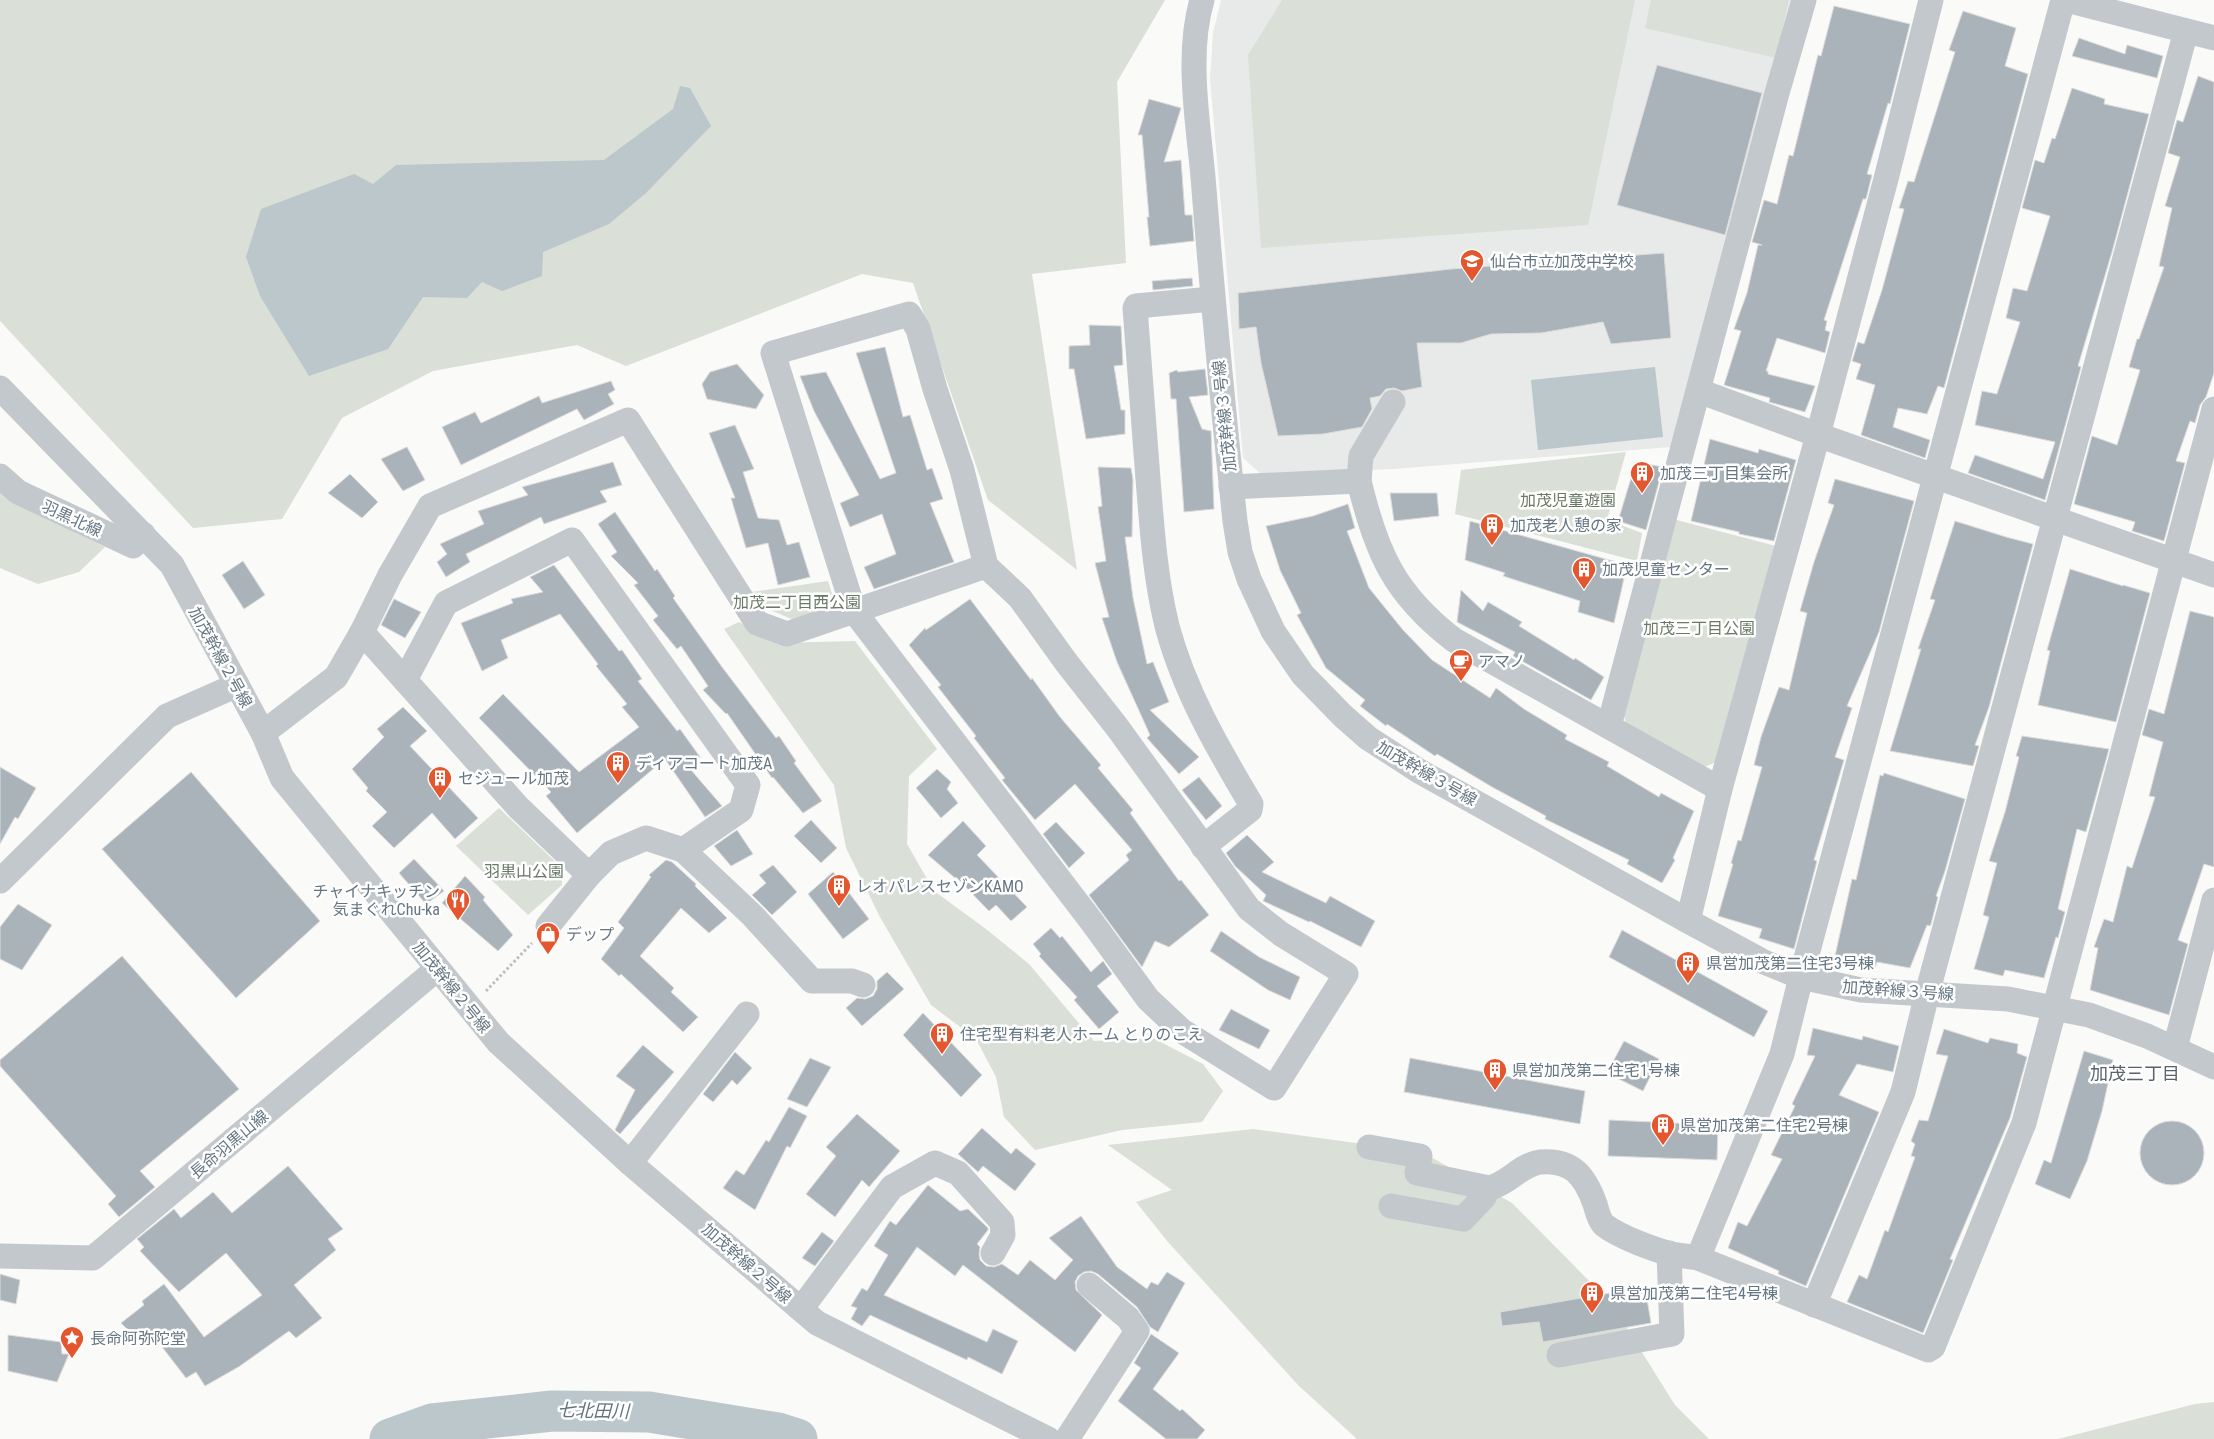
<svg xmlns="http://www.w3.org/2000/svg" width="2214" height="1439" viewBox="0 0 2214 1439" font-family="'Roboto Condensed','Noto Sans JP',sans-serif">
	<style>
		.built { fill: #e8e9e9 }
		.green { fill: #dadfd7 }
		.water { fill: #bbc7cb }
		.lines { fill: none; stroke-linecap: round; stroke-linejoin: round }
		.river { stroke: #bbc7cb; stroke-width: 41 }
		.building { fill: #aab3b9; stroke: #dcdcda }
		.path { stroke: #bbbfc2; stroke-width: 3; stroke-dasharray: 2.5 2.5; stroke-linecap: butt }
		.minor { stroke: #c3c8cc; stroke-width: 25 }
		.labels { text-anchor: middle; stroke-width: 5; stroke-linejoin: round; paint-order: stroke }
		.poi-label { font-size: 16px; fill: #657683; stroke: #fff; text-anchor: start }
		.street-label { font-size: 16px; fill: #657683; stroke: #fff }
		.park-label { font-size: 16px; fill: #687a64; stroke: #fff }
		.neighbourhood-label { font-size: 18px; fill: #57646e; stroke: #fff }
		.water-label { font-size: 18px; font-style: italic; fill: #60757c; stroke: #fff }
	</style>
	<rect width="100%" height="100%" fill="#fafaf8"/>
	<path class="built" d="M1221 0H1792L1671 447 1393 469 1262 475 1243 458 1210 79 1213 33Z"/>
	<g class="green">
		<path d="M0 0H1165L1117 82 1126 263 1032 274 1077 570 988 500 913 283 862 274 626 366 577 345 433 371 342 418 282 519 193 528 0 321Z"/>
		<path d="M1282 0H1635L1588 225 1261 248 1248 55Z"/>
		<path d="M1651 0H1789L1776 58 1645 28Z"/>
		<path d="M1626 452 1607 520 1642 533 1637 561 1455 514 1461 470Z"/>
		<path d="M0 492 10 500 105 547 79 572 38 584 0 568Z"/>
		<path d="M1673 519 1776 546 1719 761 1702 768 1627 726 1622 710Z"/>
		<path d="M828 581 835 603 796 621 761 606 751 592Z"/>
		<path d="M739 622 777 643 855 641 937 749 909 776 907 844 934 891 986 929 1029 964 1094 1041 1153 1038 1203 1064 1223 1091 1202 1122 1122 1130 1035 1150 1004 1117 996 1077 976 1039 931 1005 880 917 846 848 834 785 724 629Z"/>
		<path d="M499 808 562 868V885L528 915 456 846Z"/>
		<path d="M1253 1129 1422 1152 1512 1203 1611 1303 1675 1405 1709 1439H1357L1298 1385 1168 1242 1136 1202 1172 1190 1108 1145Z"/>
		<path d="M2214 1402V1439H2058L2195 1404Z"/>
	</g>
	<g class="water">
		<path d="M680 86 690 88 711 126 646 193 609 224 543 252 542 276 502 291 482 282 467 298 423 297 388 349 309 376 260 296 246 257 261 209 354 174 373 184 396 165 604 160 673 109Z"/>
		<path d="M1655 367 1663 437 1538 450 1531 380Z"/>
	</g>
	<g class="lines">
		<path class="river" d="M390 1439 432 1424 552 1411 649 1412 778 1433 797 1439"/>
	</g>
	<g class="building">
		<path d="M1834 6 1910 24 1890 104 1888 103 1867 174 1872 175 1866 199H1863L1824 320 1827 321 1825 330 1830 332 1825 353 1777 338 1766 371H1768V374L1815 386 1805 412 1769 402 1770 398 1724 385 1741 331 1734 329 1747 293 1758 245H1762L1752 242 1764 200 1777 204 1789 155 1793 156 1818 55 1821 56Z"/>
		<path d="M1963 11 2016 28 2005 66 2028 74 1944 388 1938 386 1927 414 1898 408 1893 427 1930 440 1925 458 1861 435 1875 385 1856 379 1861 364 1852 361 1858 342 1864 344 1882 290 1904 209 1899 208 1908 181 1914 182 1955 52 1949 50Z"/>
		<path d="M2079 38 2125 54 2127 45 2163 56 2157 78 2072 56Z"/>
		<path d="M1657 65 1762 93 1725 235 1617 205Z"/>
		<path d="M2198 76 2214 82V373L2206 397 2200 405 2195 423 2190 421 2176 461 2185 463 2164 541 2132 531 2135 522 2074 504 2092 436 2117 445 2140 370 2129 367 2137 339H2139L2164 267 2159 266 2172 208 2165 206 2180 157 2168 153 2177 120 2183 122Z"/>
		<path d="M2072 88 2105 99 2104 104 2149 114 2112 252 2078 366 2081 367 2045 500 1968 473 1975 455 2043 479 2055 442 1975 425 1982 391 1997 394 2020 322 2006 318 2013 288 2027 291 2050 216 2022 208 2035 160 2044 163 2052 138 2055 139Z"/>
		<path d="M1149 99 1181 108 1164 162 1181 160 1185 215H1192L1194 241 1150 246 1147 217H1149L1142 135H1138Z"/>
		<path d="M1664 253 1671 338 1611 344 1603 322 1541 333 1491 334 1461 343H1417L1422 387 1402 391 1394 388 1386 389 1380 396 1370 398 1372 409 1362 427 1323 434 1278 436 1261 363 1256 327 1239 329 1238 293 1451 269Z"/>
		<path d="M1192 278 1193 286 1153 290 1152 281Z"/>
		<path d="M1089 325 1121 326 1123 365 1114 366 1121 410H1125V434L1086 439 1074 369H1069V346L1090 345Z"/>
		<path d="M885 347 903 417 910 415 927 470 932 468 943 499 930 503 954 562 874 589 864 567 896 554 882 514 850 527 840 503 859 495 814 411 800 376 826 372 880 479 896 473 856 353Z"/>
		<path d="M737 364 764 395 756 409 707 399 702 384 710 372Z"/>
		<path d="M1205 369 1208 395 1189 397 1202 429 1211 431 1214 509 1184 512 1176 399H1171L1169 373 1177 370 1178 372Z"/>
		<path d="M611 381 615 390 608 394 614 404 584 420 577 409 461 465 442 427 475 412 481 423 539 396 542 403Z"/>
		<path d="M735 425 754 469 743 472 758 518 779 520 787 545 799 542 810 577 778 585 768 543 746 548 731 498H735L709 433Z"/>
		<path d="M1710 439 1758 453 1759 449 1796 460 1774 541 1739 534V532L1691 521Z"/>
		<path d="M407 447 425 480 403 491 381 459Z"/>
		<path d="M613 462 622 485 600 491 607 502 544 524 541 517 466 554 470 562 446 577 437 562 447 554 440 544 484 524 478 511 528 495 522 487Z"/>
		<path d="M1636 462 1663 467 1646 530 1618 521Z"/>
		<path d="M1098 467 1131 468 1133 480 1132 537H1125L1133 598 1147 664 1153 662 1169 702 1150 710 1199 757 1179 774 1147 738 1150 735 1117 662 1102 618 1109 617 1095 563 1106 561 1098 507 1102 506Z"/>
		<path d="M350 474 378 502 362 518 328 493Z"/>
		<path d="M1835 479 1914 501 1879 632 1847 706 1852 708 1835 757 1844 760 1814 860 1817 861 1794 949 1759 938 1762 929 1718 916 1733 864 1731 863 1738 840 1741 841 1762 767 1754 765 1761 737 1779 687 1789 690 1807 613 1800 611 1814 562 1834 505 1828 503Z"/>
		<path d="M1390 493H1437L1439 516 1394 521Z"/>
		<path d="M1348 504 1355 528 1347 531 1369 588 1403 630 1432 660 1490 698 1496 688 1524 709 1567 735 1565 739 1609 762 1607 766 1659 797 1661 793 1694 811 1673 858 1675 860 1662 883 1627 864 1629 860 1545 819 1546 816 1492 787 1437 754 1435 756 1387 724 1386 726 1360 706 1365 700 1326 668 1297 615 1301 613 1280 570 1266 526 1313 516Z"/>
		<path d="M615 512 655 571 657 569 675 596 673 598 722 667 776 738 779 736 796 761 794 763 822 801 803 813 773 777 772 778 727 713 726 714 703 690 708 686 681 646 677 649 653 620 658 616 634 585 638 583 611 556 617 552 598 524Z"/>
		<path d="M1470 521 1627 565 1614 623 1578 612 1580 601 1503 576 1505 573 1465 560Z"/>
		<path d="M1955 521 2006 537 2033 544 1989 707 1975 745 1979 746 1973 766 1890 751 1921 649H1918L1935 600 1930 599Z"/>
		<path d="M243 561 265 595 244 609 222 575Z"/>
		<path d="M554 565 619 651 622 650 642 679 638 681 677 731 680 729 700 757 696 761 698 764 691 770 722 806 705 817 665 759 577 833 546 796 551 792 479 718 503 694 579 772 639 727 622 707 627 704 596 666 598 664 560 614 501 640 508 658 482 671 461 623 513 603 511 599 543 592 530 577Z"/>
		<path d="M2070 569 2123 586V585L2150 593 2116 722 2038 705 2050 651 2047 650Z"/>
		<path d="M1461 590 1483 611 1488 602 1522 622 1519 626 1574 660 1575 658 1604 677 1591 700 1513 656 1515 652 1457 622Z"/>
		<path d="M394 599 421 612 405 638 381 625Z"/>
		<path d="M970 599 1031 680 1032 678 1060 717 1101 765 1098 768 1133 810 1130 813 1179 881 1181 880 1209 915 1169 947 1155 941 1142 967 1089 895 1129 860 1126 855 1132 850 1075 784 1035 820 1002 780 1005 778 974 738 976 736 938 687 941 685 909 645 925 628 926 630Z"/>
		<path d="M2190 611 2214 617V867L2204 864 2178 940 2188 944 2169 1015 2090 990 2098 948 2094 947 2104 919 2113 922 2127 866 2132 868 2155 797 2149 796 2163 742 2142 735 2149 709 2164 714Z"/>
		<path d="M403 707 427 731 410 746 478 818 455 839 432 813 394 848 372 826 387 812 366 791 368 788 352 769 384 737 377 729Z"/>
		<path d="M2022 736 2109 749 2086 832 2077 829 2058 909 2065 912 2058 938 2056 937 2044 978 2005 970 2003 976 1974 969 1989 917 1983 915 1997 863 1989 861 2005 812 2019 757 2016 756Z"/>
		<path d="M0 767 36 788 18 819 15 817 0 844Z"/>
		<path d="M937 769 951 782 947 789 958 803 941 818 916 788Z"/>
		<path d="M191 772 320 921 236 998 102 849Z"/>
		<path d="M1884 773 1965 799 1945 871 1936 896 1938 897 1931 924 1930 926 1927 925 1910 968 1877 962 1875 968 1835 956 1852 879 1856 880 1880 775 1883 776Z"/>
		<path d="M1199 777 1222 806 1206 820 1182 790Z"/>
		<path d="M811 820 837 848 821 863 794 836Z"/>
		<path d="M963 821 986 846 977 855 1027 907 1011 921 996 905 989 911 956 877 955 878 928 855Z"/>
		<path d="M1056 822 1085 853 1069 868 1043 834Z"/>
		<path d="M737 830 753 854 731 866 714 846Z"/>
		<path d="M1247 835 1274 862 1262 872 1326 903 1330 896 1375 921 1361 947 1310 921 1309 922 1263 901 1266 895 1235 866 1226 853Z"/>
		<path d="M414 859 444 891 426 904 399 873Z"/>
		<path d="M666 860 672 862 696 884 695 886 727 918 709 933 681 908 640 956 674 988 671 992 698 1017 683 1032 621 974 619 976 601 959 624 928 618 922 651 877 649 875Z"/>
		<path d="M773 865 797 892 772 915 752 895 766 883 759 875Z"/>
		<path d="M833 872 869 919 843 939 808 894Z"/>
		<path d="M465 876 485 897 483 900 513 935 498 951 442 903Z"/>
		<path d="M18 904 52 925 22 970 0 959V927Z"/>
		<path d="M1051 928 1060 938 1062 936 1091 972 1103 961 1112 974 1097 986 1119 1012 1099 1029 1074 1000 1077 997 1039 956 1041 954 1033 944Z"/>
		<path d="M1622 930 1768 1011 1754 1037 1609 957Z"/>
		<path d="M1221 931 1259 957 1300 977 1290 1000 1268 990 1210 951Z"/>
		<path d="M122 956 239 1089 140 1171 155 1187 119 1217 108 1204 116 1196 0 1066V1060Z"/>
		<path d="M887 972 904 989 862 1026 846 1008 857 998 865 999 873 996 877 989V981Z"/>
		<path d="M1231 1009 1270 1030 1259 1049 1219 1030Z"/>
		<path d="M923 1013 982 1075 961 1097 903 1035Z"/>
		<path d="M1813 1028 1862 1040 1863 1036 1899 1046 1893 1072 1857 1064 1839 1095 1879 1112 1806 1286 1778 1274 1779 1271 1728 1248 1738 1222 1747 1226 1782 1159 1771 1155 1795 1106 1792 1104 1815 1056 1807 1055Z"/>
		<path d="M1944 1029 1988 1043 1990 1038 2018 1044 2017 1053 2027 1057 2010 1118 1950 1259 1953 1260 1923 1333 1847 1302 1859 1275 1867 1279 1885 1230 1888 1232 1915 1157 1911 1156 1915 1144 1911 1141 1919 1120 1928 1121 1948 1056 1936 1054Z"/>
		<path d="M1624 1041 1659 1059 1643 1091 1607 1073Z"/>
		<path d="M643 1045 674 1072 620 1134 615 1130 635 1090 616 1076Z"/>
		<path d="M2084 1051 2113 1060 2102 1111 2087 1161 2070 1199 2035 1184 2044 1160 2051 1163Z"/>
		<path d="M735 1052 752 1068 737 1085 732 1080 713 1102 703 1094Z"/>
		<path d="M810 1058 831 1067 807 1107 787 1099Z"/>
		<path d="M1410 1058 1585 1091 1580 1124 1404 1092Z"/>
		<path d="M789 1107 807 1116 790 1148 787 1146 755 1210 723 1188 736 1170 744 1175 766 1140 769 1142Z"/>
		<path d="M857 1114 900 1151 869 1187 862 1180 835 1217 806 1194 836 1156 826 1147Z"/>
		<path d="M1609 1120 1718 1125 1717 1160 1608 1156Z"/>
		<circle cx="2172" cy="1153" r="32"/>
		<path d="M982 1128 1011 1154 1016 1148 1036 1164 1015 1191 983 1166 978 1172 958 1154Z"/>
		<path d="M288 1166 343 1229 328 1239 336 1250 294 1285 322 1318 296 1338 289 1331 240 1366 205 1386 196 1372 186 1378 156 1339 145 1347 121 1323 144 1305 142 1301 164 1284 204 1337 262 1295 226 1253 179 1292 140 1251 144 1247 137 1239 174 1209 181 1218 213 1192 232 1213Z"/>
		<path d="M928 1185 960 1211 968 1209 988 1228V1230L977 1244 980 1247 979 1254 980 1260 986 1266 994 1267 1002 1264 1018 1275 1030 1260 1055 1280 1073 1260 1049 1238 1081 1216 1117 1267 1147 1289 1151 1282 1158 1285 1167 1272 1185 1283 1158 1332 1150 1327 1137 1307 1098 1274 1091 1271 1084 1272 1078 1276 1075 1282 1076 1290 1102 1315 1075 1352 963 1265 955 1276 917 1247 884 1295 987 1342 993 1329 1018 1341 1002 1374 968 1357 967 1360 870 1315 862 1326 851 1319 857 1308 851 1306 862 1288 867 1291 888 1255 874 1246 890 1221 896 1225Z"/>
		<path d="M822 1232 834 1241 815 1266 802 1258Z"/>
		<path d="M0 1274 20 1280 16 1304 0 1300Z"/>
		<path d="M1645 1287 1651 1323 1543 1342 1539 1322 1502 1326 1500 1312Z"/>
		<path d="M1151 1334 1179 1353 1153 1389 1180 1411 1182 1409 1205 1430 1197 1439H1166L1118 1401 1141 1368 1134 1363Z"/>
		<path d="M8 1335 61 1342 62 1354H69L57 1382 8 1371Z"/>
	</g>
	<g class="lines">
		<path class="path" d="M486 991 532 943"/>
		<g class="minor">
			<path d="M1202 0C1186 54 1198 122 1203 177 1212 292 1223 407 1235 521L1240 552 1249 579 1273 631 1303 675 1343 716 1368 738 1419 771 1688 921 1764 962 1801 977 1861 990 2008 999 2089 1015 2147 1036 2214 1067"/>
			<path d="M2066 0 2214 38"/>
			<path d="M909 314 918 329 935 389 962 470 986 566 1020 598 1066 662 1117 727 1249 909 1281 934 1346 974 1274 1088 1182 1031 1148 999 1092 922 854 611 773 353Z"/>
			<path d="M0 388 172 565 263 733 282 778 498 1042 630 1163 817 1323 1048 1439"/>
			<path d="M1699 391 1818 435 2214 575"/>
			<path d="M0 476 18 492 133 546 143 534"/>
			<path d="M1359 481 1361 456 1393 402"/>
			<path d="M1231 487 1359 481C1376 552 1394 594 1454 640L1720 789"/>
			<path d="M362 632 390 575 430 506 628 420 757 623 787 634 986 566"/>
			<path d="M405 680 446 603 572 540 748 785 741 810 683 850 646 838 611 853 589 875"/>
			<path d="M1609 726 1777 93 1804 0"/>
			<path d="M263 733 336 677 362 632 518 807 589 875 548 926"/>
			<path d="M1203 847 1250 810 1251 804C1217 747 1184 690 1167 626 1155 577 1152 528 1148 479 1144 422 1139 365 1135 308L1136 306 1212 299"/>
			<path d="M683 850 753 916 812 981H852L863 985"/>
			<path d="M0 881 167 716 237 685"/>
			<path d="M1688 921 1720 789 1818 435 1887 175 1931 0"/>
			<path d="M2175 1048 2214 900"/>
			<path d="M1369 1147 1420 1156 1417 1173 1489 1188C1508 1184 1520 1165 1540 1162 1572 1159 1585 1176 1595 1204 1597 1211 1599 1220 1604 1225 1620 1237 1652 1249 1671 1254 1680 1256 1689 1256 1698 1258L1928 1350 1933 1347 2024 1123 2214 409"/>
			<path d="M630 1163 747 1014"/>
			<path d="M1391 1206 1463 1219 1484 1197 1489 1188"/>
			<path d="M0 1256 93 1258 437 969"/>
			<path d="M1698 1258 1782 1054 1801 977 2063 0"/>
			<path d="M1814 1305 1896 1109 1903 1092 1927 994 2186 31"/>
			<path d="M801 1309 892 1187 935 1163 958 1173 1002 1222 1003 1235 993 1253"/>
			<path d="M1559 1355 1672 1334 1669 1253"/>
			<path d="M1067 1439 1137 1331 1128 1318 1089 1285"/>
		</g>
	</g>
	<defs>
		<g id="school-pin" transform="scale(1.25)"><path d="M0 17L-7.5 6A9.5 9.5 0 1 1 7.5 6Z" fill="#e4572e" stroke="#fff"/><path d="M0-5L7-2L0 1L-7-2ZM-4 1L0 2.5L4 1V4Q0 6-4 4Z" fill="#fff"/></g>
		<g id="building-pin" transform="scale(1.25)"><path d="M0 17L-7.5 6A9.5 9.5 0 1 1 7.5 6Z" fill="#e4572e" stroke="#fff"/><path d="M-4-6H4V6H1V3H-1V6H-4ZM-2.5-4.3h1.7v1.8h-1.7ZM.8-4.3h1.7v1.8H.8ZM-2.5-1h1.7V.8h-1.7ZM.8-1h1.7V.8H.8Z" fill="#fff"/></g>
		<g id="cafe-pin" transform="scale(1.25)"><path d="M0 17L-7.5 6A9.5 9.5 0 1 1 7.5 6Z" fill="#e4572e" stroke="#fff"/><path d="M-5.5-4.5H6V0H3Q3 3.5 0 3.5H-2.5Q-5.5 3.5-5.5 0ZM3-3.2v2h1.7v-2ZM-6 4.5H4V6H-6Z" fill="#fff"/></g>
		<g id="restaurant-pin" transform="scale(1.25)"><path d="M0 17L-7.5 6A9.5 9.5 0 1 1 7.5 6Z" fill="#e4572e" stroke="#fff"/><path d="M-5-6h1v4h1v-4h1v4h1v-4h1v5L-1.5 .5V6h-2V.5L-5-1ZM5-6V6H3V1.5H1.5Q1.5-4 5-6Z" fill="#fff"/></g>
		<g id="shop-pin" transform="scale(1.25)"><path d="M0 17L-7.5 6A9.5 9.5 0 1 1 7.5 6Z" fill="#e4572e" stroke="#fff"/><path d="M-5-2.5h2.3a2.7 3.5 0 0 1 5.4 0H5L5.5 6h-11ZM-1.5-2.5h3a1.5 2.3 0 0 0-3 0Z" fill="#fff"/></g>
		<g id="sight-pin" transform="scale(1.25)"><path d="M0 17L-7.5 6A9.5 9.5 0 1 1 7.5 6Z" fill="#e4572e" stroke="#fff"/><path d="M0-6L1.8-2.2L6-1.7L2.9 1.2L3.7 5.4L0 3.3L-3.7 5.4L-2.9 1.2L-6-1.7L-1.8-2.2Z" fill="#fff"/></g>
	</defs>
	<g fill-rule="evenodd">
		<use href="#school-pin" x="1472" y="261"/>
		<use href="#building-pin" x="1642" y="473"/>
		<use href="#building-pin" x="1492" y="525"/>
		<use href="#building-pin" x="1584" y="569"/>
		<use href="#cafe-pin" x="1461" y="661"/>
		<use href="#building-pin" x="618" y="763"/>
		<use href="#building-pin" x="440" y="778"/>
		<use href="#building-pin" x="839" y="886"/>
		<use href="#restaurant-pin" x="458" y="900"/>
		<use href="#shop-pin" x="548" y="934"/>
		<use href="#building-pin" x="1688" y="963"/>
		<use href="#building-pin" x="942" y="1034"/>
		<use href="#building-pin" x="1495" y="1070"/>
		<use href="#building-pin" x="1663" y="1125"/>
		<use href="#building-pin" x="1592" y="1293"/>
		<use href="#sight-pin" x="72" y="1338"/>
	</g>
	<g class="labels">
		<g class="poi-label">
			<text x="1490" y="267">仙台市立加茂中学校</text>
			<text x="1660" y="479">加茂三丁目集会所</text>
			<text x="1510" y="531">加茂老人憩の家</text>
			<text x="1602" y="575">加茂児童センター</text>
			<text x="1478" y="667">アマノ</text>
			<text x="636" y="769">ディアコート加茂A</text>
			<text x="458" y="784">セジュール加茂</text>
			<text x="856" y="892">レオパレスセゾンKAMO</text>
			<text x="440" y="897" text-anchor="end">チャイナキッチン<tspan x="440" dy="18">気まぐれChu-ka</tspan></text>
			<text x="566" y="940">デップ</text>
			<text x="1706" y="969">県営加茂第二住宅3号棟</text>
			<text x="960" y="1040">住宅型有料老人ホーム とりのこえ</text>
			<text x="1512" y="1076">県営加茂第二住宅1号棟</text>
			<text x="1680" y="1131">県営加茂第二住宅2号棟</text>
			<text x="1610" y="1299">県営加茂第二住宅4号棟</text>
			<text x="90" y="1344">長命阿弥陀堂</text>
		</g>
		<g class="street-label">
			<text transform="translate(1224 416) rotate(-96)" y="6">加茂幹線３号線</text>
			<text transform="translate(72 518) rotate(25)" y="6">羽黒北線</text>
			<text transform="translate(221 657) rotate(61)" y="6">加茂幹線２号線</text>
			<text transform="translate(1427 773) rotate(30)" y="6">加茂幹線３号線</text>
			<text transform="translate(452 987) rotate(51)" y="6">加茂幹線２号線</text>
			<text transform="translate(1898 990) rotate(4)" y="6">加茂幹線３号線</text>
			<text transform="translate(229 1144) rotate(-40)" y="6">長命羽黒山線</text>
			<text transform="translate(747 1263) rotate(41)" y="6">加茂幹線２号線</text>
		</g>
		<g class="park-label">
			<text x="1568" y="506">加茂児童遊園</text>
			<text x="797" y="608">加茂二丁目西公園</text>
			<text x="1699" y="634">加茂三丁目公園</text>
			<text x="524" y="877">羽黒山公園</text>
		</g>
		<g class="neighbourhood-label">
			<text x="2135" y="1080">加茂三丁目</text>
		</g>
		<g class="water-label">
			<text transform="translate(593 1411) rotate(1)" y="6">七北田川</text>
		</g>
	</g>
</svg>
